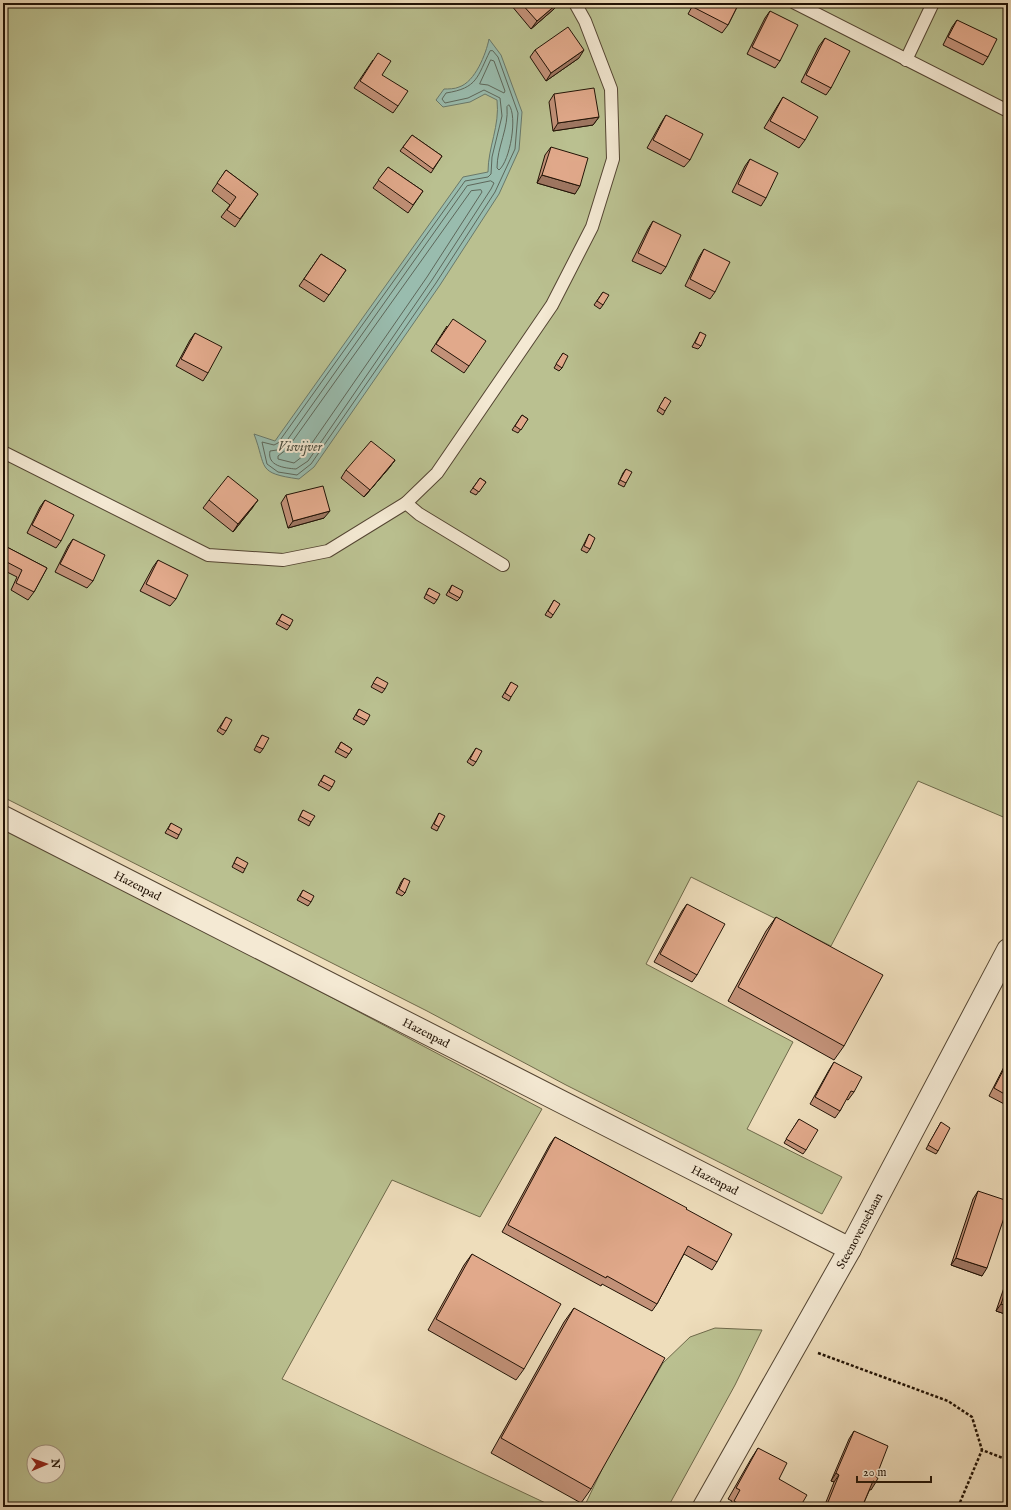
<svg xmlns="http://www.w3.org/2000/svg" width="1011" height="1510" viewBox="0 0 1011 1510" font-family="'IM FELL English',serif">
	<style>
		.green { fill: #bac090; stroke: #6e694a; fill-rule: evenodd }
		.water { fill: #99bcae; stroke: #69786a }
		.lines { fill: none; stroke-linecap: round; stroke-linejoin: round }
		.shore { stroke: #5d675a; stroke-width: 1 }
		.lane-casing { stroke: #544532; stroke-width: 14 }
		.street-casing { stroke: #544532; stroke-width: 24 }
		.path { stroke: #211205; stroke-width: 2.5; stroke-dasharray: 3 2; stroke-linecap: butt }
		.lane { stroke: #f4e9d3; stroke-width: 12 }
		.street { stroke: #f4e9d3; stroke-width: 22 }
		.wall { fill: #c29178; stroke: #211205 }
		.shaded-wall { fill: #9e7661; stroke: #211205 }
		.building { fill: #e1a98b; stroke: #211205 }
		.labels { text-anchor: middle; stroke-width: 4; stroke-linejoin: round; paint-order: stroke }
		.street-label { font-size: 12px; fill: #211205; stroke: #f4e9d3 }
		.water-label { font-size: 13px; font-style: italic; fill: #4b4e40; stroke: #f4e9d3 }
	</style>
	<rect width="100%" height="100%" fill="#edb"/>
	<filter id="stains"><feTurbulence type="fractalNoise" baseFrequency=".005" numOctaves="4"/><feColorMatrix values="0 0 0 0 .2 0 0 0 0 .09 0 0 0 0 .02 0 0 0 .5 -.17"/></filter>
	<radialGradient id="worn" r=".72"><stop offset=".6" stop-color="#630" stop-opacity="0"/><stop offset="1" stop-color="#630" stop-opacity=".3"/></radialGradient>
	<g class="green">
		<path d="M3 3H1008V819L918 781 831 946 691 877 646 964 793 1042 747 1129 842 1177 822 1214 566 1085 427 1011 3 797Z"/>
		<path d="M3 829 259 959 542 1109 480 1217 392 1180 282 1379 554 1507H3ZM34 1452H58V1476H34Z"/>
		<path d="M715 1328 762 1330 735 1385 668 1507H584L606 1461 663 1363 690 1337Z"/>
	</g>
	<path class="water" d="M489 39 501 55 522 112 519 150 499 194 440 285 314 467 299 479C256 473 267 468 254 434L275 441 463 177 488 172C488 147 500 126 497 100L485 94 470 102 443 107 436 100 444 89C448 89 455 89 459 87 475 82 486 54 489 39Z"/>
	<g class="lines">
		<g class="shore">
			<path d="M493 51 498 57 518 113 515 149 495 192 436 283 311 464 297 475 278 472 267 464 262 442 274 445 278 443 465 181 488 177 491 174 492 157 502 116 500 98 484 90 468 98 445 103 442 99 446 93C478 88 477 77 490 51Z"/>
			<path d="M491 60 494 61 505 91 504 93 488 85 480 84Z"/>
			<path d="M509 105C518 116 510 161 499 170L497 168C497 147 509 128 507 107Z"/>
			<path d="M491 181 494 183 491 189 432 280 308 461 296 469C284 468 267 466 270 451L277 450 283 446 467 186Z"/>
			<path d="M481 190 482 192 427 277 303 456 294 463 278 459V456L287 449 471 191Z"/>
		</g>
		<g class="lane-casing">
			<g id="lane">
				<path d="M795 3 1008 111"/>
				<path d="M906 60 933 3"/>
				<path d="M3 452 208 555 283 560 328 551 406 503 437 473 552 305 592 227 613 159 611 89 585 21 575 3"/>
				<path d="M406 503 419 514 503 565"/>
			</g>
		</g>
		<g class="street-casing">
			<g id="street">
				<path id="s1" d="M3 817 850 1249"/>
				<path id="s2" d="M704 1507 850 1249 1008 950"/>
			</g>
		</g>
		<g class="path">
			<path d="M818 1353 948 1401 972 1417 982 1450 1008 1460"/>
			<path d="M958 1507 982 1450"/>
		</g>
		<use href="#lane" class="lane"/>
		<use href="#street" class="street"/>
	</g>
	<g class="wall">
		<path d="M512 3H559L554 9 531 29 511 5Z"/>
		<path d="M694 3H739L728 25 722 33 688 14Z"/>
		<path d="M770 11 780 61 775 68 747 54 765 18Z"/>
		<path d="M957 20 988 57 983 65 943 45 952 27Z"/>
		<path d="M825 38 831 88 826 95 801 82 819 46Z"/>
		<path d="M535 50 579 58 546 81 530 57Z"/>
		<path d="M373 60 382 75 398 106 393 113 354 88Z"/>
		<path d="M554 94 599 117 593 125 553 131 549 102Z"/>
		<path d="M783 97 805 140 799 148 764 128 778 105Z"/>
		<path d="M666 115 690 160 684 167 647 148 661 123Z"/>
		<path d="M412 135 442 156 431 173 400 151Z"/>
		<path d="M551 147 575 194 537 183 545 155Z"/>
		<path d="M750 159 766 198 761 206 732 192 745 166Z"/>
		<path d="M388 167 423 191 408 213 373 188Z"/>
		<path d="M226 170 258 194 235 227 221 217 230 205 212 191Z"/>
		<path d="M653 221 666 267 661 274 632 261 648 229Z"/>
		<path d="M704 249 715 292 710 299 685 286 699 257Z"/>
		<path d="M321 254 346 270 324 302 299 286Z"/>
		<path d="M603 292V305L600 309 594 305Z"/>
		<path d="M447 326 469 366 464 373 431 351Z"/>
		<path d="M700 332 701 346 698 349 692 347 698 336Z"/>
		<path d="M195 333 208 373 203 381 176 366 190 340Z"/>
		<path d="M563 353 562 368 559 371 554 368Z"/>
		<path d="M665 397V411L663 415 657 411Z"/>
		<path d="M522 415 528 419 518 433 512 430Z"/>
		<path d="M395 460 389 468 364 497 341 478 346 470Z"/>
		<path d="M626 469V483L624 487 618 484 623 473Z"/>
		<path d="M480 478 486 482 476 495 470 492Z"/>
		<path d="M286 495 324 518 288 528 281 503Z"/>
		<path d="M45 500 61 541 56 548 27 533 40 507Z"/>
		<path d="M209 500 253 507 233 532 203 508Z"/>
		<path d="M589 534 590 549 587 553 581 550Z"/>
		<path d="M73 539 93 581 87 588 55 572 68 546Z"/>
		<path d="M3 545 47 568 34 592 28 600 11 590 17 577 3 570Z"/>
		<path d="M158 560 176 599 170 606 140 591 153 567Z"/>
		<path d="M452 585 460 598 457 601 446 595Z"/>
		<path d="M429 588 437 600 434 604 424 598Z"/>
		<path d="M554 600 553 615 551 618 545 615Z"/>
		<path d="M282 614 290 626 287 630 276 624Z"/>
		<path d="M377 677 385 689 382 693 371 687Z"/>
		<path d="M511 682V697L509 701 502 697Z"/>
		<path d="M359 709 367 721 364 725 353 719Z"/>
		<path d="M226 717V731L223 735 217 731Z"/>
		<path d="M262 735 263 749 260 753 254 750Z"/>
		<path d="M341 742 352 749 346 758 335 752Z"/>
		<path d="M476 748V762L473 766 467 762Z"/>
		<path d="M324 775 332 787 329 791 318 785Z"/>
		<path d="M303 810 311 822 309 826 298 820Z"/>
		<path d="M439 813V827L437 831 431 828Z"/>
		<path d="M171 823 179 835 177 839 165 833Z"/>
		<path d="M237 857 245 869 243 873 232 867Z"/>
		<path d="M404 878 405 893 402 896 396 893 401 882Z"/>
		<path d="M303 890 311 902 308 906 297 900Z"/>
		<path d="M687 904 697 975 692 982 654 962 682 911Z"/>
		<path d="M776 917 844 1046 834 1060 728 1001 766 931Z"/>
		<path d="M1008 1059V1106L989 1096Z"/>
		<path d="M834 1062 854 1092 848 1100 846 1099 840 1111 835 1118 810 1104 829 1070Z"/>
		<path d="M799 1119 806 1150 803 1154 784 1143Z"/>
		<path d="M941 1122 938 1151 936 1154 926 1149Z"/>
		<path d="M555 1137 686 1209 717 1262 712 1270 684 1254 657 1304 652 1311 602 1284 601 1286 502 1232 550 1144Z"/>
		<path d="M978 1191 982 1276 951 1265 973 1199Z"/>
		<path d="M472 1254 524 1369 516 1380 428 1330 464 1265Z"/>
		<path d="M1008 1276V1315L996 1311Z"/>
		<path d="M574 1308 591 1489 581 1503 491 1453 564 1322Z"/>
		<path d="M854 1431 871 1490 870 1489 862 1507H824L834 1482 831 1481 849 1439Z"/>
		<path d="M758 1448 779 1479 800 1507H729L732 1501 728 1499 751 1459Z"/>
	</g>
	<g class="shaded-wall">
		<path d="M558 3H559L554 9 531 29 537 21Z"/>
		<path d="M584 50 579 58 546 81 551 73Z"/>
		<path d="M599 117 593 125 553 131 558 123Z"/>
		<path d="M542 175 580 186 575 194 537 183Z"/>
		<path d="M395 460 389 468 364 497 370 490Z"/>
		<path d="M258 500 253 507 233 532 238 524Z"/>
		<path d="M330 511 324 518 288 528 293 521Z"/>
		<path d="M956 1258 987 1268 982 1276 951 1265Z"/>
		<path d="M1001 1304 1008 1306V1315L996 1311Z"/>
		<path d="M836 1473 839 1475 834 1482 831 1481Z"/>
		<path d="M873 1481 876 1482 871 1490 868 1489Z"/>
	</g>
	<g class="building">
		<path d="M521 3H558L537 21Z"/>
		<path d="M695 3H739L728 25 693 7Z"/>
		<path d="M770 11 798 25 780 61 752 47Z"/>
		<path d="M957 20 997 39 988 57 948 37Z"/>
		<path d="M568 27 584 50 551 73 535 50Z"/>
		<path d="M825 38 850 51 831 88 806 75Z"/>
		<path d="M378 53 391 61 382 75 408 91 398 106 360 81Z"/>
		<path d="M594 88 599 117 558 123 554 94Z"/>
		<path d="M783 97 818 117 805 140 770 121Z"/>
		<path d="M666 115 703 134 690 160 653 140Z"/>
		<path d="M412 135 442 156 433 169 403 147Z"/>
		<path d="M551 147 588 158 580 186 542 175Z"/>
		<path d="M750 159 778 173 766 198 738 184Z"/>
		<path d="M388 167 423 191 413 205 378 180Z"/>
		<path d="M226 170 258 194 240 219 227 210 236 197 217 183Z"/>
		<path d="M653 221 681 235 666 267 638 253Z"/>
		<path d="M704 249 730 262 715 292 690 279Z"/>
		<path d="M321 254 346 270 329 295 304 279Z"/>
		<path d="M603 292 609 295 603 305 597 301Z"/>
		<path d="M453 319 486 341 469 366 436 344Z"/>
		<path d="M700 332 706 335 701 346 695 343Z"/>
		<path d="M195 333 222 347 208 373 181 359Z"/>
		<path d="M563 353 568 356 562 368 556 364Z"/>
		<path d="M665 397 671 401 665 411 659 407Z"/>
		<path d="M522 415 528 419 521 430 515 426Z"/>
		<path d="M371 441 395 460 370 490 346 470Z"/>
		<path d="M626 469 632 472 626 483 620 480Z"/>
		<path d="M228 476 258 500 238 524 209 500Z"/>
		<path d="M480 478 486 482 479 492 473 488Z"/>
		<path d="M323 486 330 511 293 521 286 495Z"/>
		<path d="M45 500 74 515 61 541 32 525Z"/>
		<path d="M589 534 595 538 590 549 584 546Z"/>
		<path d="M73 539 105 555 93 581 60 564Z"/>
		<path d="M3 545 47 568 34 592 16 583 22 570 3 560Z"/>
		<path d="M158 560 188 575 176 599 146 584Z"/>
		<path d="M452 585 463 591 460 598 449 592Z"/>
		<path d="M429 588 440 594 437 600 426 594Z"/>
		<path d="M554 600 560 604 553 615 548 611Z"/>
		<path d="M282 614 293 620 290 626 279 620Z"/>
		<path d="M377 677 388 683 385 689 373 683Z"/>
		<path d="M511 682 518 686 511 697 505 693Z"/>
		<path d="M359 709 370 715 367 721 356 715Z"/>
		<path d="M226 717 232 720 226 731 220 728Z"/>
		<path d="M262 735 269 738 263 749 256 746Z"/>
		<path d="M341 742 352 749 349 754 338 748Z"/>
		<path d="M476 748 482 751 476 762 470 759Z"/>
		<path d="M324 775 335 781 332 787 321 781Z"/>
		<path d="M303 810 315 816 311 822 300 816Z"/>
		<path d="M439 813 445 816 439 827 434 824Z"/>
		<path d="M171 823 182 829 179 835 168 829Z"/>
		<path d="M237 857 248 863 245 869 234 863Z"/>
		<path d="M404 878 410 881 405 893 399 889Z"/>
		<path d="M303 890 314 896 311 902 300 896Z"/>
		<path d="M687 904 725 924 697 975 660 954Z"/>
		<path d="M776 917 883 975 844 1046 738 987Z"/>
		<path d="M1008 1061V1096L994 1088Z"/>
		<path d="M834 1062 862 1077 854 1092 851 1091 840 1111 815 1097Z"/>
		<path d="M799 1119 818 1130 806 1150 786 1139Z"/>
		<path d="M941 1122 950 1128 938 1151 928 1145Z"/>
		<path d="M555 1137 687 1208 686 1209 732 1234 717 1262 688 1246 657 1304 607 1276 606 1278 508 1225Z"/>
		<path d="M978 1191 1008 1201V1206L987 1268 956 1258Z"/>
		<path d="M472 1254 561 1304 524 1369 436 1319Z"/>
		<path d="M1008 1284V1306L1001 1304Z"/>
		<path d="M574 1308 665 1358 591 1489 501 1438Z"/>
		<path d="M854 1431 888 1446 876 1477 878 1478 876 1482 873 1481 862 1507H826L839 1475 836 1473Z"/>
		<path d="M758 1448 787 1463 779 1479 807 1495 800 1507H745L734 1501 740 1490 736 1488Z"/>
	</g>
	<g class="labels">
		<g class="street-label">
			<text dy="4" stroke="none"><textPath href="#s1" startOffset="151">Hazenpad</textPath></text>
			<text dy="4" stroke="none"><textPath href="#s1" startOffset="475">Hazenpad</textPath></text>
			<text dy="4" stroke="none"><textPath href="#s1" startOffset="799">Hazenpad</textPath></text>
			<text dy="4" stroke="none"><textPath href="#s2" startOffset="317">Steenovensebaan</textPath></text>
		</g>
		<g class="water-label">
			<text x="300" y="451">Visvijver</text>
		</g>
	</g>
	<rect width="1011" height="1510" fill="none" stroke="#edb" stroke-width="16"/>
	<rect x="4" y="4" width="1003" height="1502" fill="none" stroke="#211205" stroke-width="2"/>
	<rect x="8" y="8" width="995" height="1494" fill="none" stroke="#211205"/>
	<g transform="translate(46 1464) rotate(88)"><circle r="19" fill="#f4e9d3" stroke="#a09381"/>
	<path d="M0-3L7 15L0 10L-7 15Z" fill="#8f2418"/>
	<text y="-6" font-size="11" font-weight="bold" text-anchor="middle" fill="#211205">N</text>
	</g>
	<path d="M857 1476v6h74v-6" fill="none" stroke="#211205" stroke-width="2"/>
	<text x="863" y="1476" font-size="12" fill="#211205" stroke="#f4e9d3" stroke-width="3" paint-order="stroke">20 m</text>
	<rect width="100%" height="100%" filter="url(#stains)"/>
	<rect width="100%" height="100%" fill="url(#worn)"/>
</svg>
